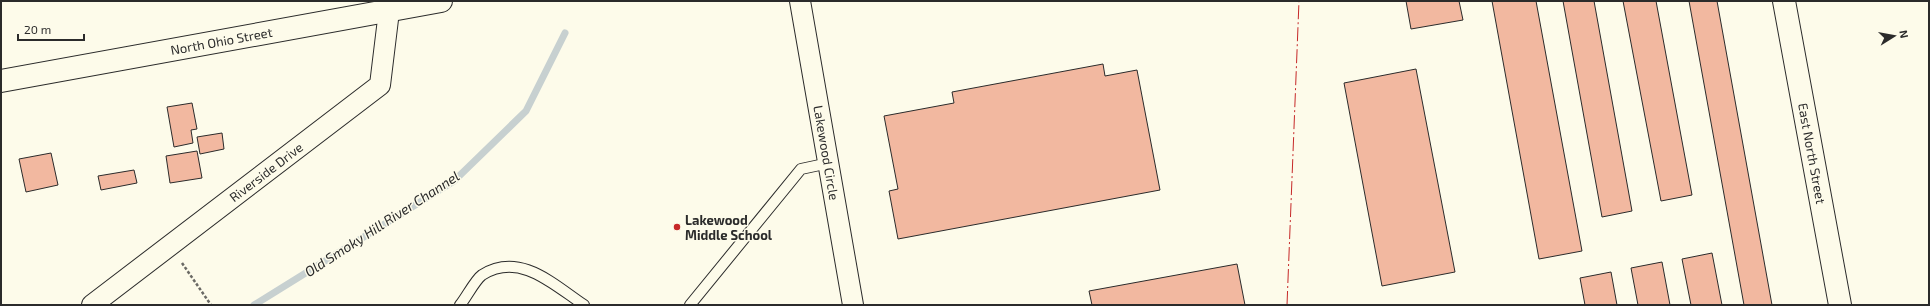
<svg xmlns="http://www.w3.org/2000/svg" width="1930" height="306" viewBox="0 0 1930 306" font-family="'Exo 2',sans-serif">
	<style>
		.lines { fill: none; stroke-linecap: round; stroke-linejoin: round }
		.stream { stroke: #c7d0d0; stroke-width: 7 }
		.building { fill: #f2b8a0; stroke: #2b2b2b }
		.lane-casing { stroke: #2b2b2b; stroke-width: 12 }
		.street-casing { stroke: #2b2b2b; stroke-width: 22 }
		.secondary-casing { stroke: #2b2b2b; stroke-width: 24 }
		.path { stroke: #6a6964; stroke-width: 2.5; stroke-dasharray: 3 2; stroke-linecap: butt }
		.lane { stroke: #fdfbea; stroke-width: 10 }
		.street { stroke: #fdfbea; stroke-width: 20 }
		.secondary { stroke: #fdfbea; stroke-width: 22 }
		.power { stroke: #c62828; stroke-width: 1; stroke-dasharray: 14 3 2 3; stroke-linecap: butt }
		.poi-dot { fill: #c62828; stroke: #fdfbea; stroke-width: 1.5 }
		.labels { text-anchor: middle; stroke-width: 3; stroke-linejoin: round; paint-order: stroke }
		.street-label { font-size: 13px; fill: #2b2b2b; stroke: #fdfbea }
		.poi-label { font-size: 13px; font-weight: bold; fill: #2b2b2b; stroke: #fdfbea; text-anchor: start }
		.water-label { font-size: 14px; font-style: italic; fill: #2b2b2b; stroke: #fdfbea }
	</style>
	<rect width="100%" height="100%" fill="#fdfbea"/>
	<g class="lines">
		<path class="stream" d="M254 305 454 181 526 111 565 33"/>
	</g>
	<g class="building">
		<path d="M1406 1H1459L1463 20 1411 29Z"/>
		<path d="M1492 1H1536L1582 251 1539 259Z"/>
		<path d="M1563 1H1594L1632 211 1602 217Z"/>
		<path d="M1623 1H1656L1692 195 1661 201Z"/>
		<path d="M1689 1H1717L1772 305H1744Z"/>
		<path d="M1103 64 1105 76 1137 70 1160 190 898 239 889 191 898 189 884 116 954 103 952 92Z"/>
		<path d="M1416 69 1455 272 1382 286 1344 83Z"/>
		<path d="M192 103 197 129 191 130 193 143 174 147 167 107Z"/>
		<path d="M222 133 224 149 200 154 197 137Z"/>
		<path d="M197 151 202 178 170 183 166 156Z"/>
		<path d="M51 153 58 185 26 192 19 159Z"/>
		<path d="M134 170 137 183 101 190 98 176Z"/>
		<path d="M1712 253 1722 305H1691L1682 259Z"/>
		<path d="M1662 262 1670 305H1638L1631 268Z"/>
		<path d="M1237 264 1245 305H1092L1089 291Z"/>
		<path d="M1611 272 1617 305H1585L1580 278Z"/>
	</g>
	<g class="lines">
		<g class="lane-casing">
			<g id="lane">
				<path d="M460 305C466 298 475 280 482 275 520 251 554 285 584 305"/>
				<path d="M690 305 801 169 829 163"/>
			</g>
		</g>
		<g class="street-casing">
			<g id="street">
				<path id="s1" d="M800 1 853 305"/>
				<path id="s2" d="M92 305 380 85 389 11 387 1"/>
			</g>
		</g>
		<g class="secondary-casing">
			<g id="secondary">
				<path id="s3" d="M1784 1 1840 305"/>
				<path id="s4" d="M1 81 441 1"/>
			</g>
		</g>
		<path class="path" d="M182 263 211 305"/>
		<use href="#lane" class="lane"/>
		<use href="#street" class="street"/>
		<use href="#secondary" class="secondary"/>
		<path class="power" d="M1287 305 1299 1"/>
	</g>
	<circle class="poi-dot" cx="677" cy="227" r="4"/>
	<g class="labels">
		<g class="street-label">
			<text dy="5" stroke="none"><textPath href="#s4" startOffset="224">North Ohio Street</textPath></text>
			<text dy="5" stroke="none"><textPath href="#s1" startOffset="154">Lakewood Circle</textPath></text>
			<text dy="5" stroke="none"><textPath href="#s3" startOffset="155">East North Street</textPath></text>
			<text dy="5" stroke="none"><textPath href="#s2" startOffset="219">Riverside Drive</textPath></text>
		</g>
		<g class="poi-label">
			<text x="685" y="225">Lakewood<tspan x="685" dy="15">Middle School</tspan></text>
		</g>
		<g class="water-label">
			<text transform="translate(382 224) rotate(-33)" y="5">Old Smoky Hill River Channel</text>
		</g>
	</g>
	<rect width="1930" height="306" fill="none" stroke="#2b2b2b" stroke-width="4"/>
	<g transform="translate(1894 36) rotate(79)" stroke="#fdfbea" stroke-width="3" paint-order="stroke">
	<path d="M0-3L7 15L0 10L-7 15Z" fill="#2b2b2b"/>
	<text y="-6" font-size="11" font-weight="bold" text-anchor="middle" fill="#2b2b2b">N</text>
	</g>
	<path d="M18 34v6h66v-6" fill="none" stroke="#2b2b2b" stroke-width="2"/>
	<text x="24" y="34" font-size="12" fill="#2b2b2b" stroke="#fdfbea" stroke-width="3" paint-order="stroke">20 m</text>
</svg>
